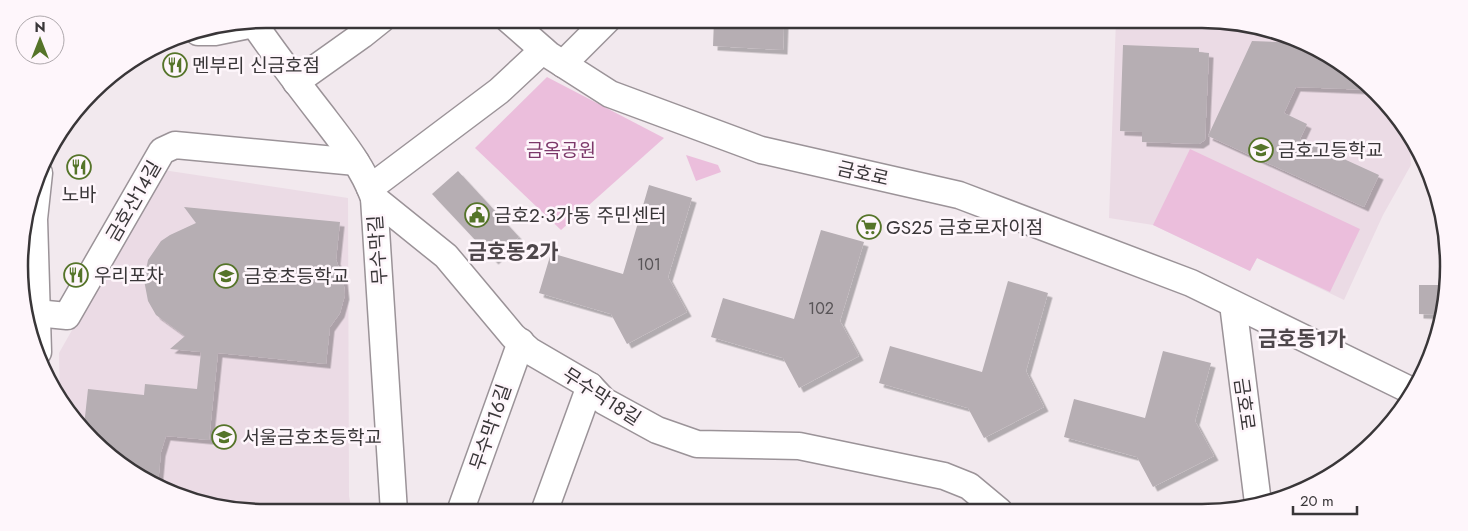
<svg xmlns="http://www.w3.org/2000/svg" width="1468" height="531" viewBox="0 0 1468 531" font-family="Jost,'Noto Sans KR',sans-serif">
	<style>
		.built { fill: #ebdbe5 }
		.green { fill: #ebbedc }
		.building { fill: #b6aeb3; filter: url(#shadow) }
		.lines { fill: none; stroke-linecap: round; stroke-linejoin: round }
		.minor-casing { stroke: #9b9398; stroke-width: 29 }
		.minor { stroke: #fff; stroke-width: 26 }
		.labels { text-anchor: middle; stroke-width: 5; stroke-linejoin: round; paint-order: stroke }
		.number-label { font-size: 16px; fill: #585457 }
		.poi-label { font-size: 19px; fill: #393638; stroke: #fef6fb; text-anchor: start }
		.park-label { font-size: 19px; fill: #7c386a; stroke: #fef6fb }
		.street-label { font-size: 19px; fill: #393638; stroke: #fef6fb }
		.quarter-label { font-size: 21px; font-weight: bold; fill: #4e474b; stroke: #fef6fb }
		.rim { fill: none; stroke: #393638; stroke-width: 2.5 }
	</style>
	<defs>
		<filter id="shadow"><feDropShadow dx="4.5" dy="4.5" stdDeviation="0" flood-color="#0004"/></filter>
	</defs>
	<rect width="100%" height="100%" fill="#f2e9ee"/>
	<g class="built">
		<path d="M1116 19H1202L1266 27 1352 70 1409 134 1411 165 1383 215 1344 300 1257 258 1250 271 1153 225 1109 218Z"/>
		<path d="M163 170 348 198 349 496 352 512H266L202 504 128 471 60 403 59 353Z"/>
	</g>
	<g class="green">
		<path d="M547 77 664 138 561 230 475 148Z"/>
		<path d="M1190 149 1360 229 1330 292 1257 258 1250 271 1153 225Z"/>
		<path d="M686 155 718 165 721 172 696 181Z"/>
	</g>
	<g class="building">
		<path d="M737 19H762V21L784 22 783 50 713 46 714 20 737 21Z"/>
		<path d="M1252 41 1298 43 1352 70 1370 90 1296 87 1284 113 1307 124 1300 139 1379 175 1364 207 1208 136Z"/>
		<path d="M1123 45 1199 48V52L1209 53 1205 140 1199 144 1142 142V132L1120 131Z"/>
		<path d="M458 171 519 237 494 260 432 194Z"/>
		<path d="M649 185 692 198 668 277 687 312 627 344 611 314 539 293 551 253 623 274Z"/>
		<path d="M184 207 340 222 336 260 343 277 345 295 340 313 330 327 326 364 218 353 209 440 166 436 161 452 158 484 128 470 84 426 88 389 144 395 145 384 197 389 201 352 170 349 185 336 156 315 148 301 144 280 148 260 161 241 170 235 196 223Z"/>
		<path d="M821 230 864 242 840 321 859 356 799 388 783 358 711 337 723 298 794 319Z"/>
		<path d="M1008 281 1048 293 1026 371 1044 407 984 438 968 408 879 383 890 346 982 372Z"/>
		<path d="M1419 285H1444L1442 315 1419 314Z"/>
		<path d="M1163 351 1211 363 1195 421 1214 456 1153 487 1137 457 1064 437 1074 399 1145 418Z"/>
	</g>
	<g class="lines">
		<g class="minor-casing">
			<g id="minor">
				<path d="M508 19 549 55 610 94 761 150 959 195 1191 283 1414 392"/>
				<path d="M252 21C274 53 297 83 321 114 341 140 363 167 374 198L394 512"/>
				<path d="M198 32H215L254 24"/>
				<path d="M563 64 608 19"/>
				<path d="M296 82 362 35 382 19"/>
				<path d="M370 188 499 91 543 50"/>
				<path d="M374 198 446 256 513 336 530 351 590 386 604 401 657 430 697 444 799 446 944 476 969 486 999 511"/>
				<path d="M1233 304 1258 503"/>
				<path d="M26 309 36 313 67 316 162 151 175 145 356 162"/>
				<path d="M38 352 34 219 39 173"/>
				<path d="M460 512 521 342"/>
				<path d="M544 512 590 386"/>
			</g>
		</g>
		<use href="#minor" class="minor"/>
	</g>
	<defs>
		<g id="restaurant-ring" transform="scale(1.25)"><circle r="9.5" fill="#fef6fb" stroke="#557429" stroke-width="1.5"/><path d="M-5-6h1v4h1v-4h1v4h1v-4h1v5L-1.5 .5V6h-2V.5L-5-1ZM5-6V6H3V1.5H1.5Q1.5-4 5-6Z" fill="#557429"/></g>
		<g id="school-ring" transform="scale(1.25)"><circle r="9.5" fill="#fef6fb" stroke="#557429" stroke-width="1.5"/><path d="M0-5L7-2L0 1L-7-2ZM-4 1L0 2.5L4 1V4Q0 6-4 4Z" fill="#557429"/></g>
		<g id="civic-ring" transform="scale(1.25)"><circle r="9.5" fill="#fef6fb" stroke="#557429" stroke-width="1.5"/><path d="M-.6-6.5H3V-4.5H.6V-3L4-1V1h2V6H-6V1h2V-1L-.6-3ZM-1.2 2.5V6h2.4V2.5Z" fill="#557429"/></g>
		<g id="supermarket-ring" transform="scale(1.25)"><circle r="9.5" fill="#fef6fb" stroke="#557429" stroke-width="1.5"/><path d="M-6-5.5h2.5l.6 2H6L4.5 2H-2.5L-4.4-4H-6ZM-1.5 3.2a1.3 1.3 0 1 0 .1 0ZM3 3.2a1.3 1.3 0 1 0 .1 0Z" fill="#557429"/></g>
	</defs>
	<g fill-rule="evenodd">
		<use href="#restaurant-ring" x="175" y="65"/>
		<use href="#school-ring" x="1261" y="150"/>
		<use href="#restaurant-ring" x="79" y="167"/>
		<use href="#civic-ring" x="477" y="215"/>
		<use href="#supermarket-ring" x="869" y="227"/>
		<use href="#restaurant-ring" x="76" y="275"/>
		<use href="#school-ring" x="226" y="276"/>
		<use href="#school-ring" x="224" y="437"/>
	</g>
	<g class="labels">
		<g class="number-label">
			<text x="649" y="270">101</text>
			<text x="821" y="314">102</text>
		</g>
		<g class="poi-label">
			<text x="192" y="72">멘부리 신금호점</text>
			<text x="1278" y="157">금호고등학교</text>
			<text x="79" y="201" text-anchor="middle">노바</text>
			<text x="494" y="222">금호2·3가동 주민센터</text>
			<text x="886" y="234">GS25 금호로자이점</text>
			<text x="94" y="282">우리포차</text>
			<text x="244" y="283">금호초등학교</text>
			<text x="242" y="444">서울금호초등학교</text>
		</g>
		<g class="park-label">
			<text x="561" y="157">금옥공원</text>
		</g>
		<g class="street-label">
			<text transform="translate(863 173) rotate(13)" y="7">금호로</text>
			<text transform="translate(133 201) rotate(-60)" y="7">금호산14길</text>
			<text transform="translate(377 250) rotate(-94)" y="7">무수막길</text>
			<text transform="translate(602 396) rotate(33)" y="7">무수막18길</text>
			<text transform="translate(1245 404) rotate(82)" y="7">금호로</text>
			<text transform="translate(490 427) rotate(-71)" y="7">무수막16길</text>
		</g>
		<g class="quarter-label">
			<text x="513" y="259">금호동2가</text>
			<text x="1302" y="346">금호동1가</text>
		</g>
	</g>
	<path d="M0 0H1468V531H0ZM266 28H1202A238 238 0 0 1 1440 266V266A238 238 0 0 1 1202 504H266A238 238 0 0 1 28 266V266A238 238 0 0 1 266 28Z" fill="#fef6fb" fill-rule="evenodd"/>
	<path class="rim" d="M266 28H1202A238 238 0 0 1 1440 266V266A238 238 0 0 1 1202 504H266A238 238 0 0 1 28 266V266A238 238 0 0 1 266 28Z"/>
	<g transform="translate(40 40)"><circle r="24" fill="#fef6fb" stroke="#afa9ad"/>
	<path d="M0-4L9 19L0 12L-9 19Z" fill="#557429"/>
	<text y="-8" font-size="14" font-weight="bold" text-anchor="middle" fill="#393638">N</text>
	</g>
	<path d="M1293 506v8h64v-8" fill="none" stroke="#393638" stroke-width="2.5"/>
	<text x="1300" y="506" font-size="15" fill="#393638" stroke="#fef6fb" stroke-width="4" paint-order="stroke">20 m</text>
</svg>
